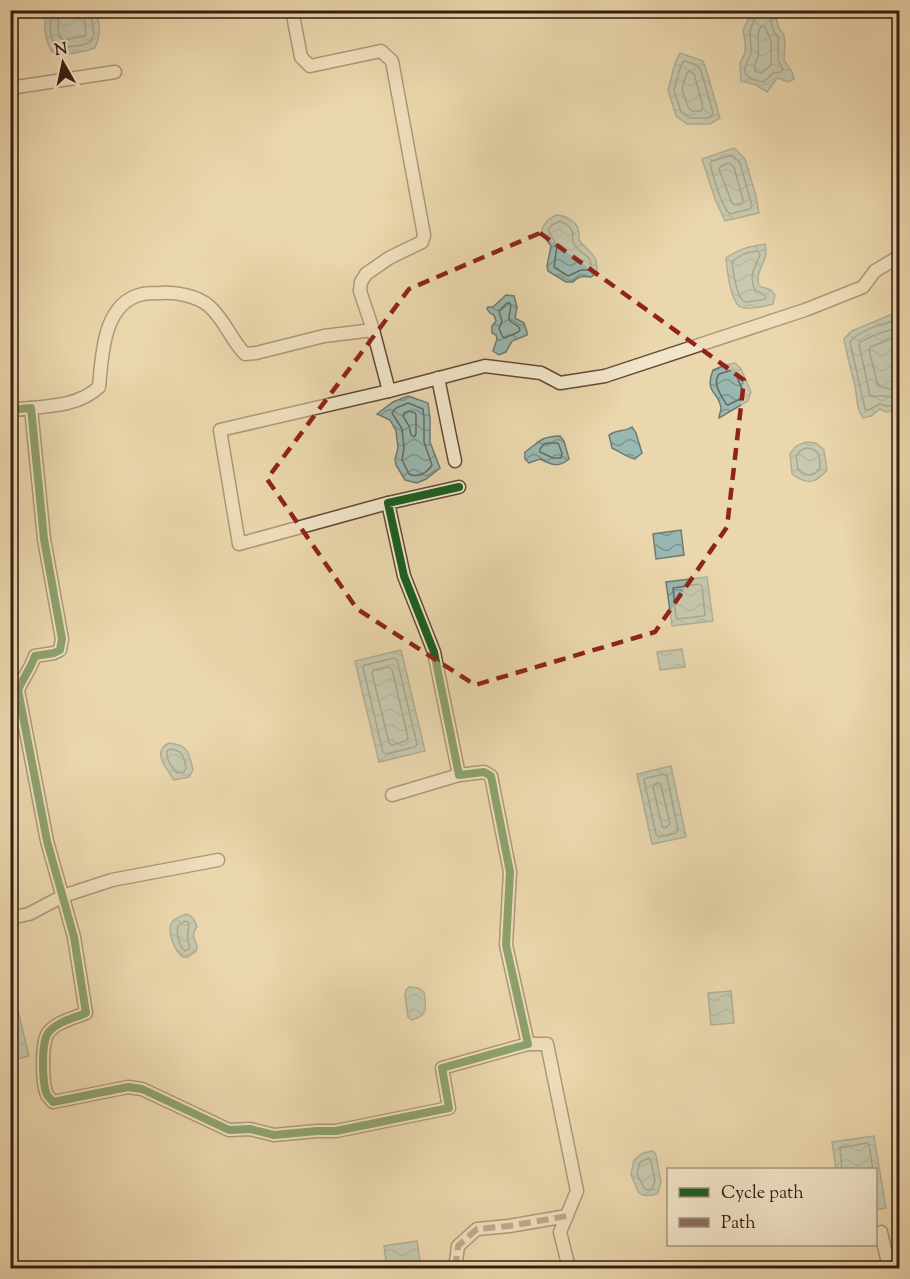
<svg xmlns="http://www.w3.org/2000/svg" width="910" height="1279" viewBox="0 0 910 1279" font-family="'Sorts Mill Goudy',serif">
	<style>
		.water { fill: url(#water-waves); stroke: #717a71; stroke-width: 1.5 }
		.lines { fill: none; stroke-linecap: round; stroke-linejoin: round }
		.shore { stroke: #676a61; stroke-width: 1.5 }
		.minor-casing { stroke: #624b38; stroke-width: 15 }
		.minor { stroke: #f2e5ca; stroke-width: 12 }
		.quiet { stroke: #8d6e63; stroke-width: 6; stroke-dasharray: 12 6; stroke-linecap: butt }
		.cycleway-casing { stroke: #f2e5ca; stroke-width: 11 }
		.cycleway { stroke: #1b5e20; stroke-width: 8 }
		.marked { fill: none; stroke: #8f2418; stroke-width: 4.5; stroke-dasharray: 12 8; stroke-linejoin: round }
	</style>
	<defs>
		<pattern id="water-waves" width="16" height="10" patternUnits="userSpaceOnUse" patternTransform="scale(1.5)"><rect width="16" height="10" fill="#99b8b1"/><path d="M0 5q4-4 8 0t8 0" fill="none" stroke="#7e958f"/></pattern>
	</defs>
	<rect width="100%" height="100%" fill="#ebd7ad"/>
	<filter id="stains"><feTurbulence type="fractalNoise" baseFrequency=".00333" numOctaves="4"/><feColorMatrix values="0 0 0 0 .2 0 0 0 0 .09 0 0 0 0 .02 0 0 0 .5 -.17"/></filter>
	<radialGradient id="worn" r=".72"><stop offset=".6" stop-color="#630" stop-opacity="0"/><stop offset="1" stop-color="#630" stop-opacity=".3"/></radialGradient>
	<g class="water">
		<path d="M46 11H95C101 25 101 34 95 48 82 52 65 57 52 52 44 38 44 27 46 11Z"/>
		<path d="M755 11H774L779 28 784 35 785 44 784 60 792 72 794 79 789 82 777 78 767 92 756 85 741 81 740 63 745 53V41L743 30 752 12Z"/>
		<path d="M680 53 703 61 706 69 720 118 710 124H687L676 116 668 90 675 63Z"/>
		<path d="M734 148 745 159 756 196 759 213 725 221 715 199 702 159Z"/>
		<path d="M556 215C564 215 575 220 578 229 579 231 579 238 579 240 589 254 598 252 597 273L591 277C584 276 578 276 573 282H566L548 271 547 266 551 246 543 235 542 228 548 220Z"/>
		<path d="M765 244C770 262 754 269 759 286L771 290 775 295 773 304C766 306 745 311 739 306 730 298 727 270 726 258 738 249 750 246 765 244Z"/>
		<path d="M506 295 514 296 517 307 515 318 524 323 527 332V335L512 341 506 352 499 355 493 351 497 339 496 335 492 333V326L496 321 494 315 490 313 487 309 488 307H493Z"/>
		<path d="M890 315H899V410L886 412 880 409 871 416 863 418C855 406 858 399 855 386 851 370 847 355 844 339L852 331Z"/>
		<path d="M735 363 741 369 751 392 748 401 719 418C719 415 721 411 721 408 719 391 704 394 713 370L725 365Z"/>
		<path d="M408 396 428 403 430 418V442L440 468 426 479 417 483 405 480 396 465 395 459 398 448 396 431 390 420 377 414 393 402Z"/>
		<path d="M632 427 636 433 642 453 635 459C627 457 620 452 612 448L609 435C618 429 625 432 632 427Z"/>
		<path d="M560 436 564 441 569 459C558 468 552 465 540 459L529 463 525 459V452C541 441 539 437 560 436Z"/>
		<path d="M806 442 816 443 824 450 827 470C815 484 807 485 792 474L790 454 796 446Z"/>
		<path d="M681 530 684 555 656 559 653 534Z"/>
		<path d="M707 577 713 621 672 626 666 582Z"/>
		<path d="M682 649 685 667 660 670 657 652Z"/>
		<path d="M401 650 425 751 379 762 355 661Z"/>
		<path d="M169 743C188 745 189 752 193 770L189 777 174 780C167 769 151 752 169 743Z"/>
		<path d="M671 766 686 837 652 844 637 774Z"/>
		<path d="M186 914C193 916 195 920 197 927 191 934 194 939 197 946L196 951 188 957H183C175 952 165 929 173 921 176 918 182 916 186 914Z"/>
		<path d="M11 982 29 1056 11 1061H10Z"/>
		<path d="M409 987 418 988 424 992C426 1007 429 1015 412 1020L408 1017 405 995 406 990Z"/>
		<path d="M731 991 734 1023 711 1025 708 993Z"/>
		<path d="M874 1136 886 1208 876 1210V1170L836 1169 832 1142Z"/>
		<path d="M653 1151 656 1155 661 1182 658 1193C652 1196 644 1197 639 1193L631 1175 634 1160 643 1153Z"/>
		<path d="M417 1241 421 1268H387L384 1246Z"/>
	</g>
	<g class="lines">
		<g class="shore">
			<path d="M51 10C51 24 47 39 58 48L83 45 90 42 94 35 90 10"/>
			<path d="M59 10C59 20 55 33 63 40L85 36 86 33 83 10"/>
			<path d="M758 10C757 17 753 22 751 28 748 35 752 44 751 52 750 59 742 68 746 75 749 79 760 81 764 82L773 73 781 72 783 69 778 60V37L773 30 769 10"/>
			<path d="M761 26 765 27 771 41V65L762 73 755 71C753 64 756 63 758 56 760 46 755 35 761 26Z"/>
			<path d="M685 61 698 66 701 71 713 113 712 116 708 118H690L681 112 674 90 681 65 683 62Z"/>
			<path d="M689 71 694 74 703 107 701 111H692L688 107 682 89 687 73Z"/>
			<path d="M732 155 740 163 752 206 750 209 730 214C720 204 714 178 710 164L712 161Z"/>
			<path d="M729 163 734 167 743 200 742 203 735 205 732 203 719 169 721 166Z"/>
			<path d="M560 221C566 224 572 227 573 234 573 240 571 239 574 244 580 255 595 255 590 270H581L568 276 554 267 557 246 548 230 552 225Z"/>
			<path d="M757 251 759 252 760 255C755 268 748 276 755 290L765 295 766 298C762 301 759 300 752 301 749 302 746 303 743 301 736 295 733 270 732 262 739 255 748 252 757 251Z"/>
			<path d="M507 303H510L511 305 509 317 510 321 519 327 520 330 518 332 505 338 503 337 499 329 502 321 499 311Z"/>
			<path d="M900 321C886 321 858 331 850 342L865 409 868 410 880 404 887 406 900 405"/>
			<path d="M900 329C886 329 873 336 860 342L859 344 870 396C874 398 878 395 883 396 889 397 893 397 900 397"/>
			<path d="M900 338H893L870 347 869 350 878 386 890 389 900 388"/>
			<path d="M732 370 735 372 744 394 742 398 728 405 726 404C721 394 712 385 719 374Z"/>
			<path d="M408 403 423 409 424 419V442L432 465C427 473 418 478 409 474L402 460 404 448 402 429 392 413 396 408Z"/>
			<path d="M409 411 415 413 416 415V434L414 437 411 435 409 426 403 416 404 413Z"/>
			<path d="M548 443H558L562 453 561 458H553L540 452V449L544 444Z"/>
			<path d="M806 448C820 449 820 456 820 468 814 476 804 478 798 469L796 456 800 451Z"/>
			<path d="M699 584 702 586 705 615 703 616 678 619 676 617 673 588Z"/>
			<path d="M394 658 397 660 417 744 415 747 386 754 383 752 363 668 365 665Z"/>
			<path d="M388 667 392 669 408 738 406 741 392 745 389 743 372 673 374 670Z"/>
			<path d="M170 749C183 750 184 757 186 768L184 772 177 773C172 767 166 760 167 751Z"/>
			<path d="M664 774 667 776 678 830 676 833 659 837 656 834 644 780 646 778Z"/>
			<path d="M656 783H659L661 785 670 824 667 827 664 828 662 826 653 787Z"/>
			<path d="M185 921 188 922C191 928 184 935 190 947L189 949 185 951C179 946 176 933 178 926Z"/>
			<path d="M649 1158 651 1161 655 1181 652 1189 647 1190 644 1188 637 1174 640 1162Z"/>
			<path d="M842 1170 840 1148 867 1143 869 1145 873 1170"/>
		</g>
		<g class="minor-casing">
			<g id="minor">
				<path d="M292 10 301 57 310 66 381 51 392 61 424 235 422 242 389 258 366 274 361 282 360 291 373 330 389 391"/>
				<path d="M10 88 115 72"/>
				<path d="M438 378 455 461"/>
				<path d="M31 408C55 406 81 404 99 387 102 355 103 302 143 294 149 293 155 293 161 293 177 292 197 296 209 306 225 320 231 340 245 354L256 353 324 336 373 330"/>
				<path d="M10 410 31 408 44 539 62 639 60 650 54 653 35 656C31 668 23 678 18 690L47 841 74 937 86 1013C74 1018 56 1022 48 1033 41 1044 42 1083 47 1095 48 1096 52 1101 53 1102L128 1087 142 1089 229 1130 250 1129 274 1135 317 1131H336L449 1108 442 1068 528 1044 506 945 510 872 491 776 484 772 459 775 434 652 404 576 388 503 459 487"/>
				<path d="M388 503 239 544 220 430 389 391 485 366 541 373 560 383 605 376 805 310 863 287 875 271 900 256"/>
				<path d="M392 795 459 775"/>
				<path d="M10 918 29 914 63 896 112 880 218 860"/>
				<path d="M528 1044H547L577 1191 560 1232 569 1268"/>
				<path d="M881 1232 889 1268"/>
				<path d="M457 1268 456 1262 458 1246 477 1229 509 1226 567 1216"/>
			</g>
		</g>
		<use href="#minor" class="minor"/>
		<path class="quiet" d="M457 1268 456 1262 458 1246 477 1229 509 1226 567 1216"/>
		<g class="cycleway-casing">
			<path id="cycleway" d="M10 410 31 408 44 539 62 639 60 650 54 653 35 656C31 668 23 678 18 690L47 841 74 937 86 1013C74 1018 56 1022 48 1033 41 1044 42 1083 47 1095 48 1096 52 1101 53 1102L128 1087 142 1089 229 1130 250 1129 274 1135 317 1131H336L449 1108 442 1068 528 1044 506 945 510 872 491 776 484 772 459 775 434 652 404 576 388 503 459 487"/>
		</g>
		<use href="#cycleway" class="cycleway"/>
	</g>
	<path d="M0 0H910V1279H0ZM540 233 744 380 727 527 655 632 475 685 357 609 267 479 409 289Z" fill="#ebd7ad" fill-opacity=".55" fill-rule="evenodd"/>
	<path class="marked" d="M540 233 744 380 727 527 655 632 475 685 357 609 267 479 409 289Z"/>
	<rect width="910" height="1279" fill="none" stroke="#ebd7ad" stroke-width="36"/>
	<rect x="12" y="12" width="886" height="1255" fill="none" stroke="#351c11" stroke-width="3"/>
	<rect x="18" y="18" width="874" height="1243" fill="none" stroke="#351c11" stroke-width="1.5"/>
	<rect x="667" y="1168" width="210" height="78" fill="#f2e5ca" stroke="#a69580" stroke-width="1.5"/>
	<rect x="679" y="1188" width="30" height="9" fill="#1b5e20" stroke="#a69580" stroke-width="1.5"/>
	<text x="721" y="1198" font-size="18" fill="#351c11">Cycle path</text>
	<rect x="679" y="1218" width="30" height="9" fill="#8d6e63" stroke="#a69580" stroke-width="1.5"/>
	<text x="721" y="1228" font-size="18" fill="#351c11">Path</text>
	<g transform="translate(63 63) rotate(351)" stroke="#f2e5ca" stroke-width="4.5" paint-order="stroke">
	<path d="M0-4.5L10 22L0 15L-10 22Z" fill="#351c11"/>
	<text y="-9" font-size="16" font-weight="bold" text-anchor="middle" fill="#351c11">N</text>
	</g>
	<rect width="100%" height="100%" filter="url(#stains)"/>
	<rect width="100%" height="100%" fill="url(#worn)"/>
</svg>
